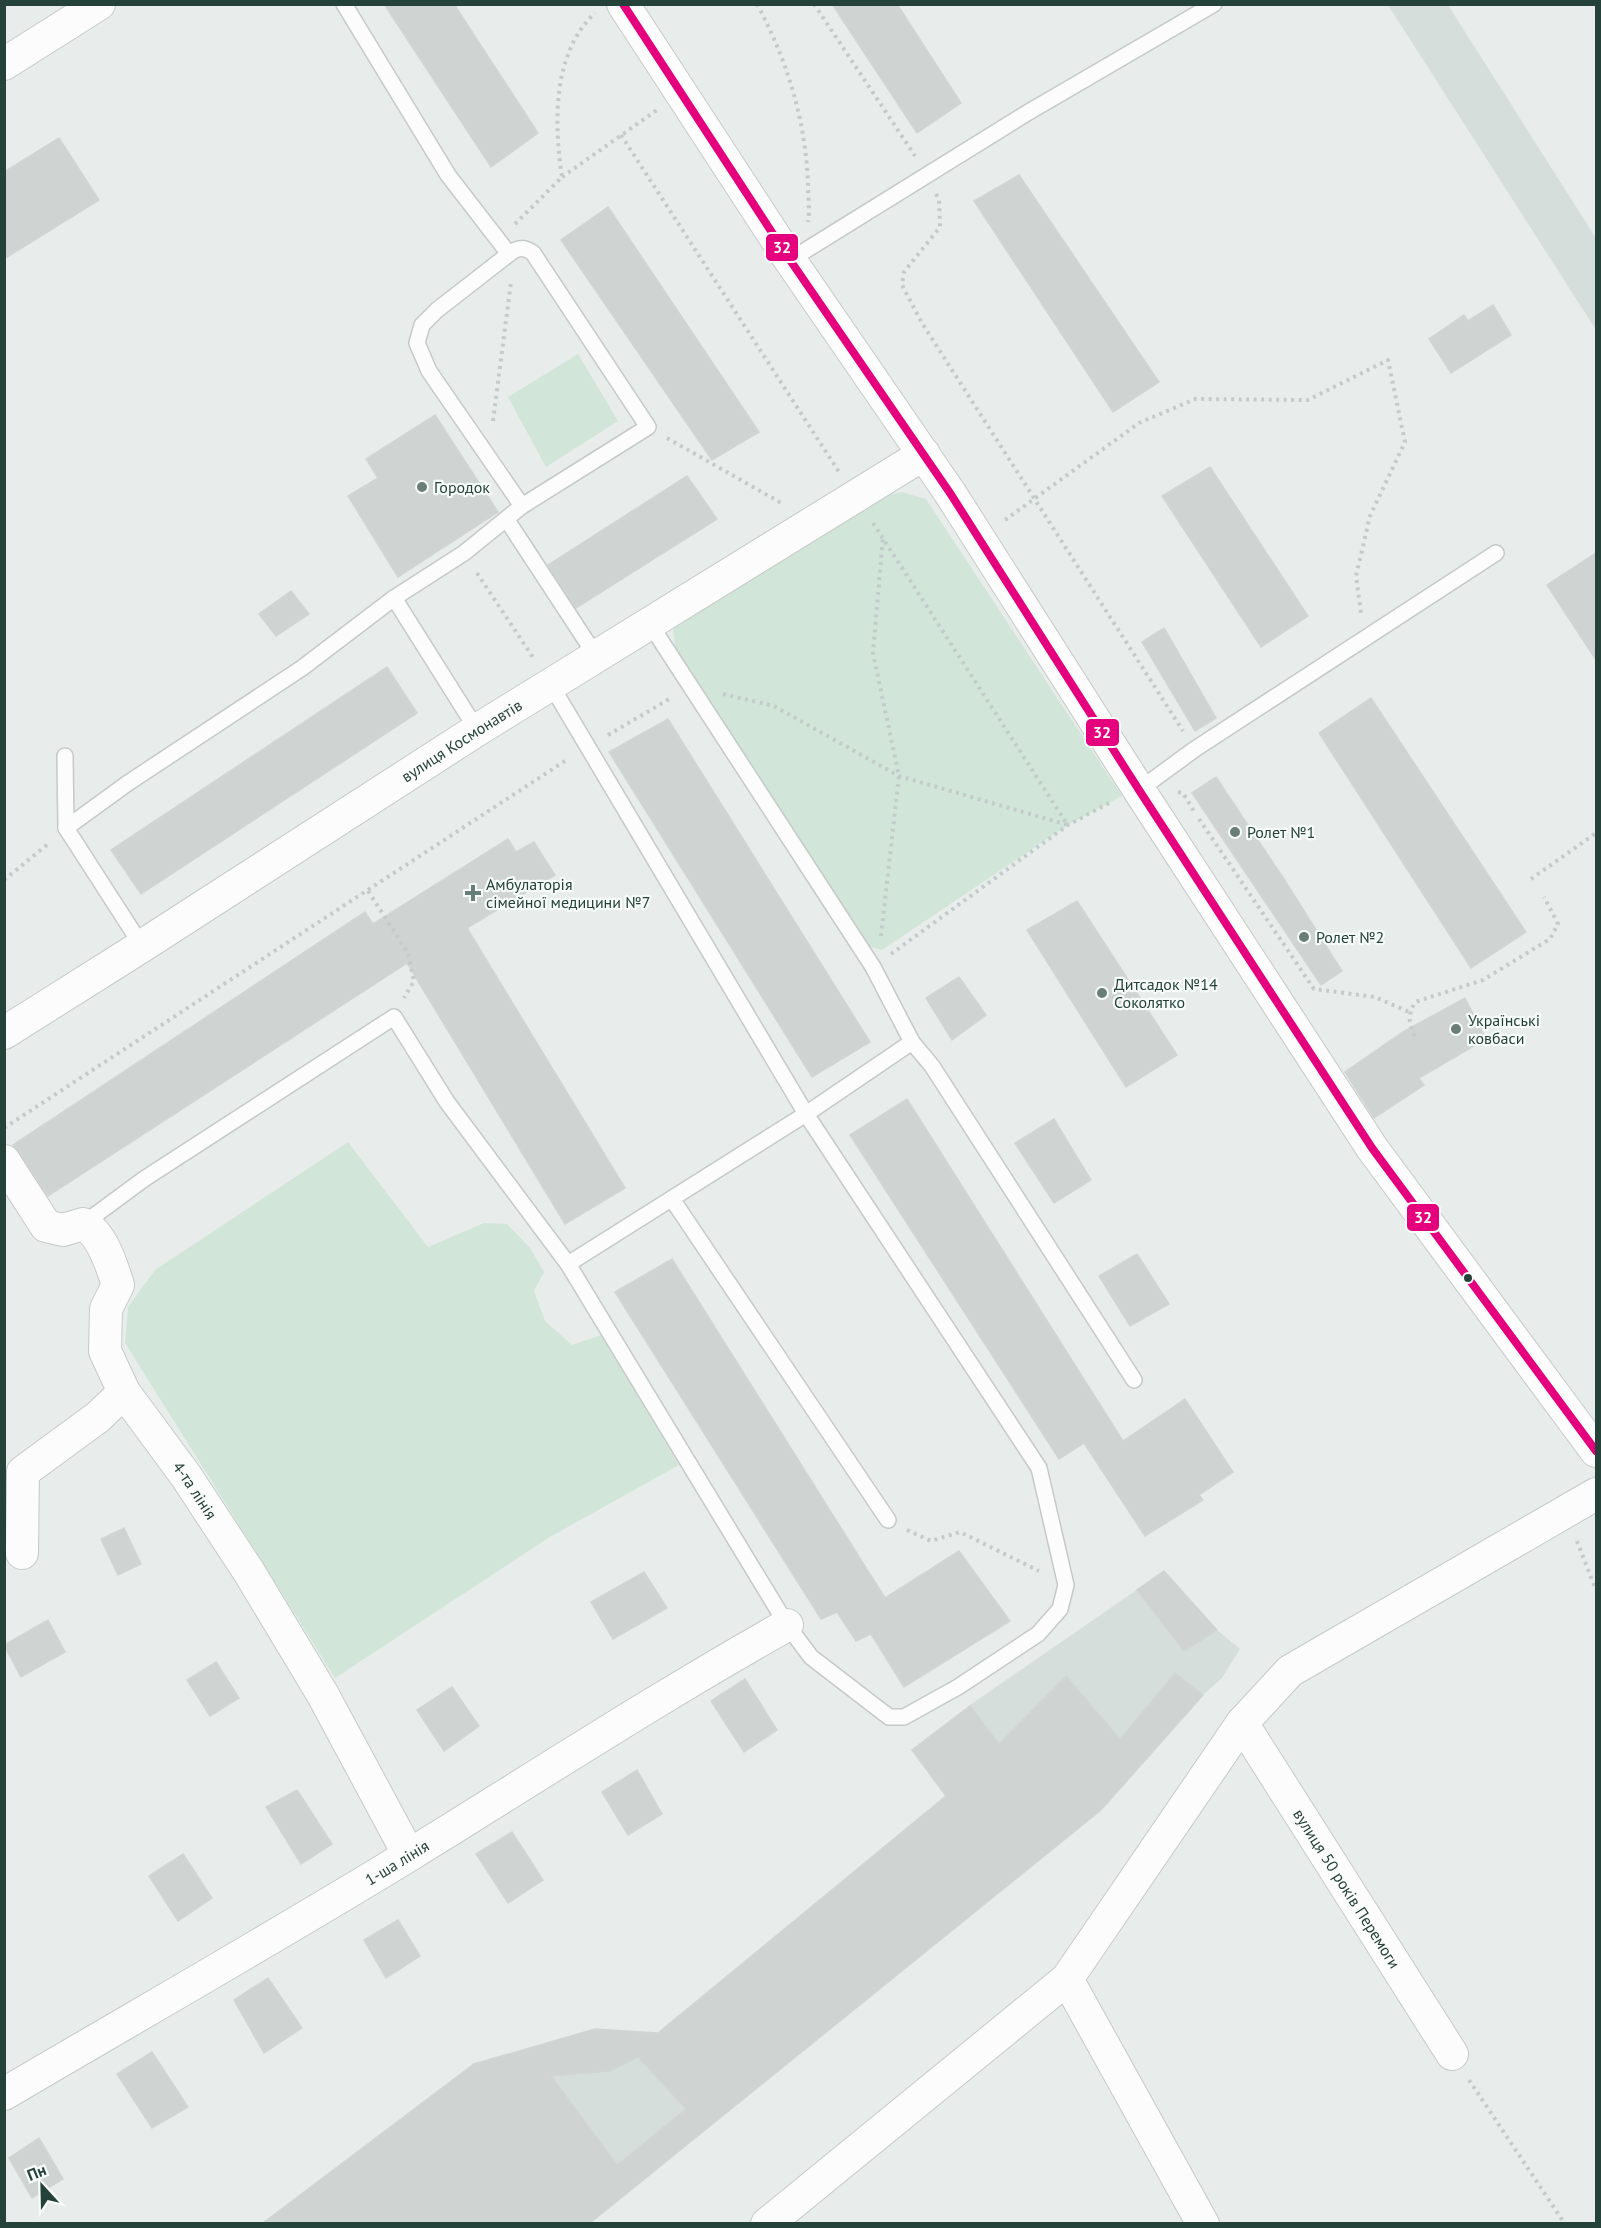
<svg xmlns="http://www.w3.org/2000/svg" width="1601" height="2228" viewBox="0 0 1601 2228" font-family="'PT Sans',sans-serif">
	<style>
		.built { fill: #d6dedb }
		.green { fill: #d1e6d8 }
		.building { fill: #cfd4d2; stroke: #d1d6d4; stroke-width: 1.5; fill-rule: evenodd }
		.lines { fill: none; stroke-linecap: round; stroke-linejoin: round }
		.lane-casing { stroke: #c5cac8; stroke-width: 18 }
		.street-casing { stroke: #c5cac8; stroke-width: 34 }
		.path { stroke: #c3ccca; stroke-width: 4; stroke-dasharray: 3 4.5; stroke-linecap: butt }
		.lane { stroke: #fcfcfc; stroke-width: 15 }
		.street { stroke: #fcfcfc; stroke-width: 32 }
		.bus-1-casing { stroke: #f7fbf9; stroke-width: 12 }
		.bus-1 { stroke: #e5007d; stroke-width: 8 }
		.poi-dot { fill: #697e78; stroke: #f7fbf9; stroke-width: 2 }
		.bus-dot { fill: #24423a; stroke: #f7fbf9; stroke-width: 2 }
		.labels { text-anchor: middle; stroke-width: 4.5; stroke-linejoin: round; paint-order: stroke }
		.poi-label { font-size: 16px; fill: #24423a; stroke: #f7fbf9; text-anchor: start }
		.street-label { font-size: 16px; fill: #24423a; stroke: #f7fbf9 }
		.line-badge { stroke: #f7fbf9; stroke-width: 2 }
		.badge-label { font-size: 16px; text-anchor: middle; font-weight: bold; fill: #fff }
	</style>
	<rect width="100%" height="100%" fill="#e8edeb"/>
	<g class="built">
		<path d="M1388 5H1448L1596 238V330Z"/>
		<path d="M1164 1571 1217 1630 1240 1649 1222 1678 1203 1695 1101 1810 590 2223 263 2224 474 2064 595 2029 658 2033 945 1796 912 1750 970 1705Z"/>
	</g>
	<g class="green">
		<path d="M578 354 618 421 546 467 508 397Z"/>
		<path d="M902 492 926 499 1122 796 1068 825 882 950 868 946 675 648 673 630 678 620 883 496Z"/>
		<path d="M348 1142 428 1247 484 1223 507 1224 530 1248 544 1272 534 1291 545 1321 572 1345 601 1335 679 1465 550 1537 335 1678 125 1343 128 1307 155 1270Z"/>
	</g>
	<g class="building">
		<path d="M384 4H454L538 133 491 167Z"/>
		<path d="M832 4H897L961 103 917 133Z"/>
		<path d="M59 138 99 200 4 259V172Z"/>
		<path d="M1019 175 1159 382 1113 412 974 201Z"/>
		<path d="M608 207 759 432 712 460 561 240Z"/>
		<path d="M1493 305 1511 335 1451 373 1429 339 1464 315 1468 321Z"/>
		<path d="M435 415 498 512 398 577 348 496 378 478 366 459Z"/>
		<path d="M1210 467 1308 616 1261 647 1162 496Z"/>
		<path d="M687 476 717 519 576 608 548 565Z"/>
		<path d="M1596 553V660L1547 585Z"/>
		<path d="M291 591 309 614 276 636 259 614Z"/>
		<path d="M1164 628 1216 718 1195 731 1142 642Z"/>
		<path d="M387 667 417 713 141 894 111 850Z"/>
		<path d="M1371 698 1526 932 1471 968 1319 733Z"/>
		<path d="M668 719 870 1042 812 1077 609 752Z"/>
		<path d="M1216 777 1284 879 1342 971 1321 985 1192 793Z"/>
		<path d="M508 839 516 852 534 842 555 875 467 928 625 1188 565 1224 407 963 48 1196 13 1145 365 912 373 924Z"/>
		<path d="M1077 901 1177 1055 1126 1087 1027 930Z"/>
		<path d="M959 977 986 1015 952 1040 926 998Z"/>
		<path d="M1465 998 1486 1039 1419 1078 1424 1085 1374 1118 1345 1072 1403 1032Z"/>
		<path d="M907 1099 1123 1441 1185 1399 1233 1472 1199 1495 1203 1500 1145 1536 1084 1443 1059 1459 850 1135Z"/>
		<path d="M1054 1119 1091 1180 1054 1203 1015 1143Z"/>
		<path d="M1137 1254 1169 1304 1130 1326 1099 1276Z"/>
		<path d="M672 1259 885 1598 959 1551 1010 1621 904 1687 871 1634 856 1641 837 1612 821 1619 615 1292Z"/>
		<path d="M124 1528 141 1564 118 1575 101 1539Z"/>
		<path d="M1164 1571 1217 1630 1184 1651 1137 1590Z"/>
		<path d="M644 1572 667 1608 613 1639 591 1602Z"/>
		<path d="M48 1620 65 1652 21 1677 4 1645Z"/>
		<path d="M216 1662 239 1698 210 1716 187 1680Z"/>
		<path d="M1175 1673 1203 1695 1101 1810 590 2223H263L474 2064 595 2029 658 2033 946 1796 912 1750 970 1706 999 1744 1066 1676 1120 1739ZM638 2057 686 2109 617 2165 551 2076 610 2071Z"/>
		<path d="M745 1679 777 1730 744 1752 711 1701Z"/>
		<path d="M452 1687 479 1726 444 1751 417 1710Z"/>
		<path d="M637 1770 662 1814 628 1835 602 1792Z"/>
		<path d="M297 1790 332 1844 301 1864 266 1807Z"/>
		<path d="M512 1832 543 1880 508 1903 476 1854Z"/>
		<path d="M183 1854 212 1898 178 1921 149 1876Z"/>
		<path d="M398 1920 420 1956 386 1978 364 1940Z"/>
		<path d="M268 1978 302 2028 264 2053 234 2000Z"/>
		<path d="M152 2052 188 2107 152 2128 117 2074Z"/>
		<path d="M39 2138 63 2179 32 2198 9 2158Z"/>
	</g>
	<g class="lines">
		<g class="lane-casing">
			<g id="lane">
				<path d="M509 254 437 310 422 325 417 343 429 371 522 506"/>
				<path d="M790 260 1027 113 1214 4"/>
				<path d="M507 520 596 656"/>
				<path d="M394 598 477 730"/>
				<path d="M650 624 873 967 912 1042 932 1066 1134 1380"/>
				<path d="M65 756 66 828"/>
				<path d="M1139 790 1195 749 1496 553"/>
				<path d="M142 946 66 828 128 783 302 668 394 598 464 553 522 506 648 427 533 253C524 247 518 247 509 254L448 175 344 4"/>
				<path d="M672 1199 888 1520"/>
				<path d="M83 1224 144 1179 394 1017 447 1102 568 1264 787 1625 811 1657 889 1717H904L958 1687 1038 1634 1060 1609 1066 1585 1039 1468 806 1114 551 685"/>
				<path d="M568 1264 806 1114 912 1042"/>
			</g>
		</g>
		<g class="street-casing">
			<g id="street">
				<path d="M623 4 790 260 950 493 1139 790 1372 1148 1596 1451"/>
				<path d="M4 64 99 4"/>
				<path id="s1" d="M4 1033 142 946 477 730 924 454"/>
				<path id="s2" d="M4 1161 46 1226 63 1230 83 1224C102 1233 112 1266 118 1285L106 1309 105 1351 124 1392 186 1476 249 1572 323 1695 409 1855"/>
				<path d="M22 1553 23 1472 98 1417 124 1392"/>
				<path id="s3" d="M1242 1723 1452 2054"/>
				<path d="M1067 1979 1203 2224"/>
				<path id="s4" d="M4 2094C140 2014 277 1936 411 1854 536 1777 659 1697 787 1625"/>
				<path d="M767 2224 1067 1979 1242 1723 1290 1671 1596 1494"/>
			</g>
		</g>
		<g class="path">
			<path d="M757 4C787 60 806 121 808 185 808 197 810 210 808 222"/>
			<path d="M814 4 915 156"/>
			<path d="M621 135 839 472"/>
			<path d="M562 177 657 110"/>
			<path d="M936 194 939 200 940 227 904 272 902 285 922 323 1183 731"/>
			<path d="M515 224 562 177C554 124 552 53 595 13"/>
			<path d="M493 421 511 282"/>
			<path d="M667 438 783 504"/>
			<path d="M1005 520 1139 423 1195 399 1308 400 1388 360 1405 442 1370 516 1356 576 1361 613"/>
			<path d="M873 523 1067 824"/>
			<path d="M477 573 534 659"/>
			<path d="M723 694 774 706 899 776 1068 825"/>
			<path d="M608 735 671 698"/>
			<path d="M1178 792 1183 793 1195 813"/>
			<path d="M1199 819 1314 989 1375 997 1409 1012"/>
			<path d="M1531 879 1596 833"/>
			<path d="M4 880 48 844"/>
			<path d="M368 891 408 953 414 981 404 998"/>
			<path d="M881 936 899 776 873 653 883 537"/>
			<path d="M891 954 1068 825 1111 802"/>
			<path d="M1415 1036C1408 1022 1408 1015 1415 1002L1483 980 1550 939 1558 924 1544 897"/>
			<path d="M4 1128 568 759"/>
			<path d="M907 1530 931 1541 960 1532 1039 1571"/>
			<path d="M1577 1541 1596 1590"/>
			<path d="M1469 2080 1565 2224"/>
		</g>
		<use href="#lane" class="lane"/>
		<use href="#street" class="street"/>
		<g class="bus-1-casing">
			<path id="bus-1" d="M623 4 790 260 950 493 1139 790 1372 1148 1596 1451"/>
		</g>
		<use href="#bus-1" class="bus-1"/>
	</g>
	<g class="poi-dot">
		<circle cx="422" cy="487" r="6"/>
		<circle cx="1235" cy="832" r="6"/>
		<path d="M470 884h6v6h6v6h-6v6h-6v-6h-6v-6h6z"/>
		<circle cx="1304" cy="937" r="6"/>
		<circle cx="1102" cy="993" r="6"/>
		<circle cx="1456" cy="1029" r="6"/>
	</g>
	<circle class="bus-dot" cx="1468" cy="1278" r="5"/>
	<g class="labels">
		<g class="poi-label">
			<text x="434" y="493">Городок</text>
			<text x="1247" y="838">Ролет №1</text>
			<text x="486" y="890">Амбулаторія<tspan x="486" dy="18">сімейної медицини №7</tspan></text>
			<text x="1316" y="943">Ролет №2</text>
			<text x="1114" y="990">Дитсадок №14<tspan x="1114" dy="18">Соколятко</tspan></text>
			<text x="1468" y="1026">Українські<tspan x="1468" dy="18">ковбаси</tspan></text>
		</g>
		<g class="street-label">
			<text dy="6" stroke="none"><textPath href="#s1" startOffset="543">вулиця Космонавтів</textPath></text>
			<text dy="6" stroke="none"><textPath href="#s2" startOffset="423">4-та лінія</textPath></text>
			<text dy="6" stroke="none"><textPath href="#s4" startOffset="456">1-ша лінія</textPath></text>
			<text dy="6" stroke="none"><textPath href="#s3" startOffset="196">вулиця 50 років Перемоги</textPath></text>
		</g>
	</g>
	<g class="line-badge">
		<rect x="765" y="233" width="34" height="29" rx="6" fill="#e5007d"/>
		<rect x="1085" y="718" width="35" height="29" rx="6" fill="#e5007d"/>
		<rect x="1406" y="1203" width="34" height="29" rx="6" fill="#e5007d"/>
	</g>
	<g class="badge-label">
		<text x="782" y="253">32</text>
		<text x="1102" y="738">32</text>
		<text x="1423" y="1223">32</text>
	</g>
	<rect width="1601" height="2228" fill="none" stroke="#24423a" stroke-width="12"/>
	<g transform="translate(42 2186) rotate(338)" stroke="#f7fbf9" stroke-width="4.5" paint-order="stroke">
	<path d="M0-4.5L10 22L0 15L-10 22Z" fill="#24423a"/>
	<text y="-9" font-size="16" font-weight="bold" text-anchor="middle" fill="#24423a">Пн</text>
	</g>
</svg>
